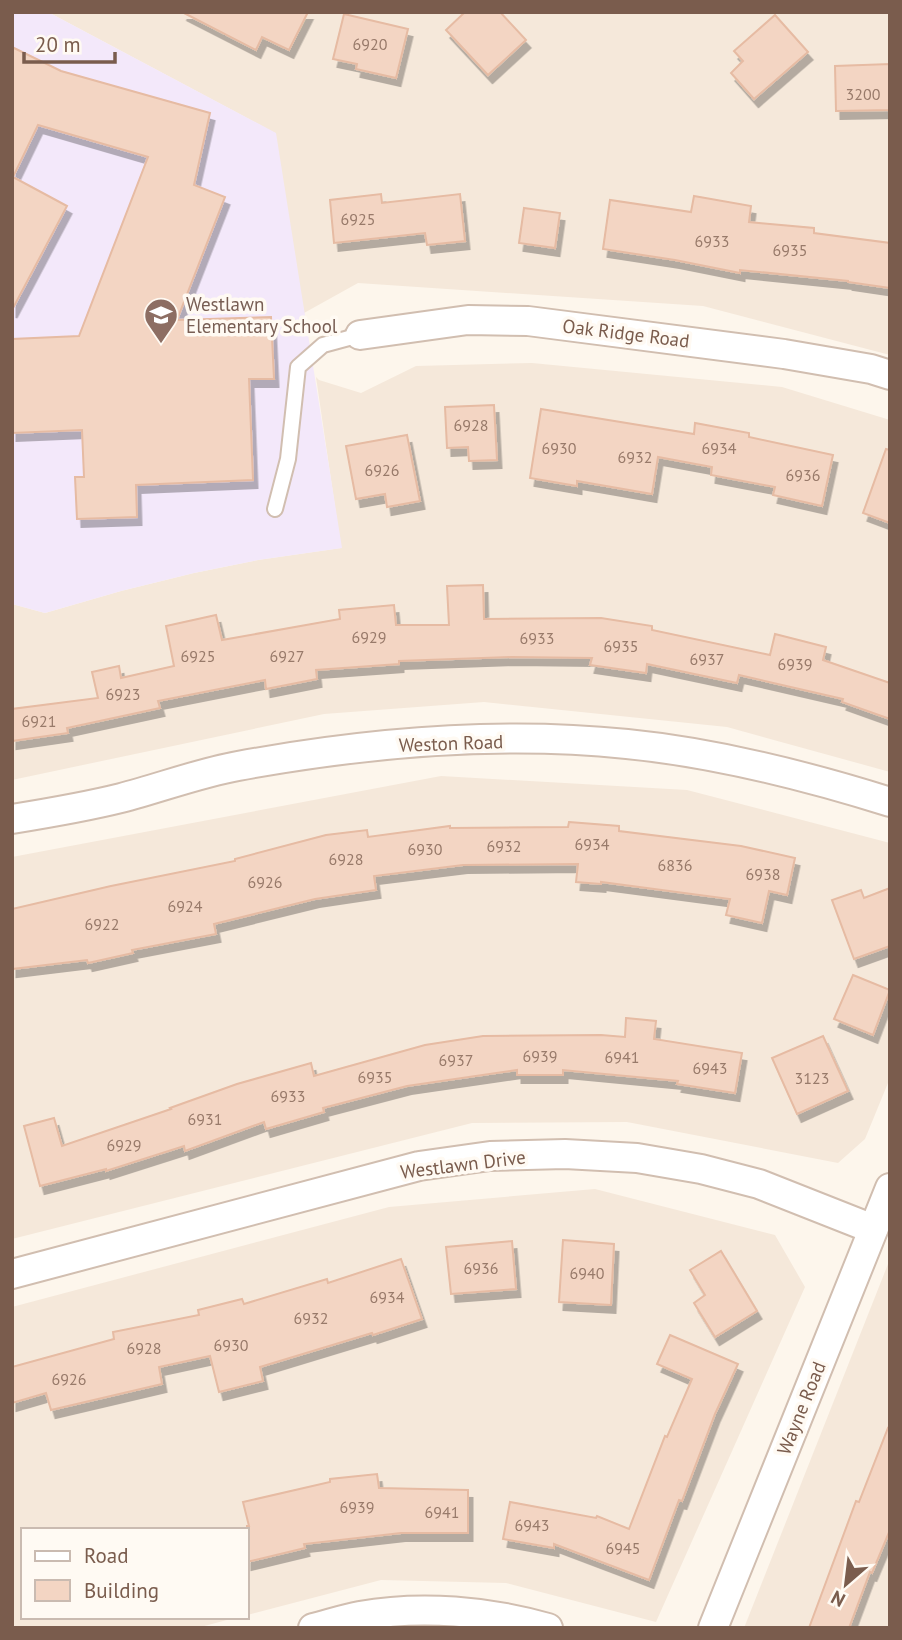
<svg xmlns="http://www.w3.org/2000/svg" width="902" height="1640" viewBox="0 0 902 1640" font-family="'PT Sans',sans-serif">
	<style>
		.residential { fill: #f5e8da }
		.education { fill: #f3e8fa }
		.building { fill: #f3d5c3; stroke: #e6bba3; stroke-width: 2; filter: url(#shadow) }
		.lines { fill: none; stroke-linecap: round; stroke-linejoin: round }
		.lane-casing { stroke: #d1beb0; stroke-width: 18 }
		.street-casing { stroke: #d1beb0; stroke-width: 32 }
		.lane { stroke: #fff; stroke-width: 14 }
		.street { stroke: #fff; stroke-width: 28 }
		.labels { text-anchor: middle; stroke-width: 7; stroke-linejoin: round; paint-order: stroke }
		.number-label { font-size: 16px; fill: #987a6a }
		.education-label { font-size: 19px; fill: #785e54; stroke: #fffaf3; text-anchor: start }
		.street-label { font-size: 19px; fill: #7a5c4d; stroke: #fffaf3 }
	</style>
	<defs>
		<filter id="shadow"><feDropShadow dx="4.5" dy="8" stdDeviation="0" flood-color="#0004"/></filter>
	</defs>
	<rect width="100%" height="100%" fill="#fdf6ec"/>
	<g class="residential">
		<path d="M48 12H890V355L703 306 358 283 304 313 275 133Z"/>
		<path d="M532 363 782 387 890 420V772L727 727 484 702 324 714 12 780V604L45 613 121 591 194 573 258 560 341 548 316 377 319 380 361 393 416 366Z"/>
		<path d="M441 776 687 790 890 843V1078L865 1139 838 1163 627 1122 472 1123 12 1239V857Z"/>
		<path d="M595 1189 775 1235 805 1287 656 1622 506 1583 381 1580 247 1615V1530H23V1617H238L197 1628H12V1307L389 1207Z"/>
		<path d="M890 1259V1628H744Z"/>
	</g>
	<path class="education" d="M12 12H48L276 133 342 548 258 560 194 573 121 591 45 613 12 604Z"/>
	<g class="building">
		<path d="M182 12H308L289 50 262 37 256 50Z"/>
		<path d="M465 12H500L526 40 488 75 446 30Z"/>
		<path d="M344 14 408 29 396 78 356 69 357 64 333 59Z"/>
		<path d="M775 15 808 52 754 99 731 73 743 61 734 51Z"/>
		<path d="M12 47 61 71 210 113 194 185 225 197 177 320 271 317 274 379H249L253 480 136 485 137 517 77 519 75 477H84L82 430 12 433V339L79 336 148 157 38 125 13 177 67 206 12 310Z"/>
		<path d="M890 64V110L836 111 835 66Z"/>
		<path d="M381 194 382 203 460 194 465 241 427 245 425 233 334 243 330 200Z"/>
		<path d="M694 196 751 206 749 222 814 228V233L890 243V288L848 282V281L740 270V273L675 260 603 249 610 200 691 212Z"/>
		<path d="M524 208 560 213 555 248 519 243Z"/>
		<path d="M494 405 497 460 469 461 468 447 447 448 445 407Z"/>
		<path d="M541 409 694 434 695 423 749 433V437L833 455 822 506 773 495 775 487 711 475 712 467 658 457 652 494 577 481V486L530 478Z"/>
		<path d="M407 435 420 501 387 507 385 494 356 499 346 446Z"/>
		<path d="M886 449 890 450V523L863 513Z"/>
		<path d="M483 585 484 619 601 618 652 626V630L770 655 775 634 826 647 823 660 890 683V719L842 702 843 699 739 675 737 683 647 664 646 673 590 665 592 658 512 657 399 661V664L316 670 317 679 266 689 265 680 158 701 160 708 67 728 68 733 12 741V709L98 698 92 672 119 666 121 678 174 666 166 626 216 615 222 640 340 619 339 610 394 605 396 625H449L447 586Z"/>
		<path d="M569 822 619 826V831L741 846 795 858 787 895 769 891 762 923 726 915 730 899 601 882V884L576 882 578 864 463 865 374 876 376 890 315 899 214 924 216 934 132 950 133 953 88 963 87 960 12 969V909L111 886 235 861V859L326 835 367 830 368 837 450 826V828L568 827Z"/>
		<path d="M890 888V946L854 959 832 900 861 890 864 898Z"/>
		<path d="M853 975 890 990 873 1035 834 1019Z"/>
		<path d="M626 1018 656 1021 654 1039 742 1053 735 1093 677 1084 678 1081 563 1070V1075H517V1070L407 1086 323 1108 324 1112 266 1129 264 1122 185 1151 184 1146 106 1171V1169L40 1186 24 1126 54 1118 62 1146 171 1109 170 1108 237 1084 311 1063 314 1076 425 1045 483 1036 601 1035 625 1037Z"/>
		<path d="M823 1036 848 1091 797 1114 772 1058Z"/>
		<path d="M563 1240 614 1244 611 1305 559 1302Z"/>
		<path d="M512 1241 516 1289 451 1294 446 1247Z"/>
		<path d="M721 1251 757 1311 715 1337 694 1303 705 1295 690 1270Z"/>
		<path d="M401 1259 422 1319 373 1335 372 1333 260 1367 263 1381 219 1392 210 1356 159 1367 162 1384 51 1410 46 1393 12 1403V1367L114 1339 113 1332 199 1315 198 1310 242 1299 244 1304 327 1279 328 1283Z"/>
		<path d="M670 1335 738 1364 715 1414 682 1501 679 1500 649 1580 554 1544V1548L503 1539 510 1502 596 1518 597 1516 629 1529 665 1436 667 1437 692 1379 657 1364Z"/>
		<path d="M888 1428 890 1429V1530L872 1573 870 1572 849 1628H809L856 1501 859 1502Z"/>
		<path d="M377 1474 379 1488 468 1490V1533H401L304 1544 305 1548 247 1562V1526H249L243 1502 330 1482V1479Z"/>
	</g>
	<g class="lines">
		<g class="lane-casing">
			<path id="lane" d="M275 509 288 459 298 367 323 345 360 335"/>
		</g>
		<g class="street-casing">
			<g id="street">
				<path d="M360 335 468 320 528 321 784 354 871 369 890 375"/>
				<path d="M12 819C49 813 85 807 121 798 160 788 199 773 238 766 363 743 501 731 627 744 717 753 804 775 890 802"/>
				<path d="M12 1274 419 1166 490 1156 565 1154 637 1158 701 1169 759 1184 873 1229"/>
				<path d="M313 1628C329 1624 344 1619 360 1616 421 1605 489 1611 548 1628"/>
				<path d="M713 1628 890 1188"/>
			</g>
		</g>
		<use href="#lane" class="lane"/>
		<use href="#street" class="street"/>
	</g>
	<defs>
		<g id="school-pin" transform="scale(1.75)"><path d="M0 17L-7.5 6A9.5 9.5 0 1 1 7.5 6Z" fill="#8d6e63" stroke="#fffaf3"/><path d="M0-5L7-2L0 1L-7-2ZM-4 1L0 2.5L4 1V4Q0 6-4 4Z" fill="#fff"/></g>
	</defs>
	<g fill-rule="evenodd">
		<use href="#school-pin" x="161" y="315"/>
	</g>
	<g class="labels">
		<g class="number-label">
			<text x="370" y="50">6920</text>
			<text x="863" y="100">3200</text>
			<text x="358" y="225">6925</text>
			<text x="712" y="247">6933</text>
			<text x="790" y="256">6935</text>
			<text x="471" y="431">6928</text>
			<text x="559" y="454">6930</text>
			<text x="719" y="454">6934</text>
			<text x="635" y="463">6932</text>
			<text x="382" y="476">6926</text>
			<text x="803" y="481">6936</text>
			<text x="369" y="643">6929</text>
			<text x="537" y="644">6933</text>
			<text x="621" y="652">6935</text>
			<text x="198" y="662">6925</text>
			<text x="287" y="662">6927</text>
			<text x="707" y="665">6937</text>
			<text x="795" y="670">6939</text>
			<text x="123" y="700">6923</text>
			<text x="39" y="727">6921</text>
			<text x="592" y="850">6934</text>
			<text x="504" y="852">6932</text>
			<text x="425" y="855">6930</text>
			<text x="346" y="865">6928</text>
			<text x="675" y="871">6836</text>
			<text x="763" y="880">6938</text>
			<text x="265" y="888">6926</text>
			<text x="185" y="912">6924</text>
			<text x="102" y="930">6922</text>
			<text x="540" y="1062">6939</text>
			<text x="622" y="1063">6941</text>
			<text x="456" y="1066">6937</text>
			<text x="710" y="1074">6943</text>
			<text x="375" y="1083">6935</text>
			<text x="812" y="1084">3123</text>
			<text x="288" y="1102">6933</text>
			<text x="205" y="1125">6931</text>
			<text x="124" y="1151">6929</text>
			<text x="481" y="1274">6936</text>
			<text x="587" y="1279">6940</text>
			<text x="387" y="1303">6934</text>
			<text x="311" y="1324">6932</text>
			<text x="231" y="1351">6930</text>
			<text x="144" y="1354">6928</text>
			<text x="69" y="1385">6926</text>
			<text x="357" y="1513">6939</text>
			<text x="442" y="1518">6941</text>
			<text x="532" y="1531">6943</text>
			<text x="623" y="1554">6945</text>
		</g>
		<g class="education-label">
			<text x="186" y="311">Westlawn<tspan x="186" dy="22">Elementary School</tspan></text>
		</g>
		<g class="street-label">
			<text transform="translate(626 333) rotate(7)" y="7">Oak Ridge Road</text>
			<text transform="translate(451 743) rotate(-2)" y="7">Weston Road</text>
			<text transform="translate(463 1164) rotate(-7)" y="7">Westlawn Drive</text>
			<text transform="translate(801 1408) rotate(-68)" y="7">Wayne Road</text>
		</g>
	</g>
	<rect width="902" height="1640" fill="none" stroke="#7a5c4d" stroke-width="28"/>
	<rect x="21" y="1528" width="228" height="91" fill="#fffaf3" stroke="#cabbb1" stroke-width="2"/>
	<rect x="35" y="1551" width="35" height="10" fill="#ffffff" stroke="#cabbb1" stroke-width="2"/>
	<text x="84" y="1563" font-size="21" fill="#7a5c4d">Road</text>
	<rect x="35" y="1580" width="35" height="21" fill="#f3d5c3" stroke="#cabbb1" stroke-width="2"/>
	<text x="84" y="1598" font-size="21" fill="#7a5c4d">Building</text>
	<g transform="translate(846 1584) rotate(208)" stroke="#fffaf3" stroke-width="5" paint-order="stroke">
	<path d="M0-5L12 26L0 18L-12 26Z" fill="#7a5c4d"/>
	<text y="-10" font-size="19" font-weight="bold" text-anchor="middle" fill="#7a5c4d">N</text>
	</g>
	<path d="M24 52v10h91v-10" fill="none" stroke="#7a5c4d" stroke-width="3.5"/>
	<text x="35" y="52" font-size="21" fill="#7a5c4d" stroke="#fffaf3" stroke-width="5" paint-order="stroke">20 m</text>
</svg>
